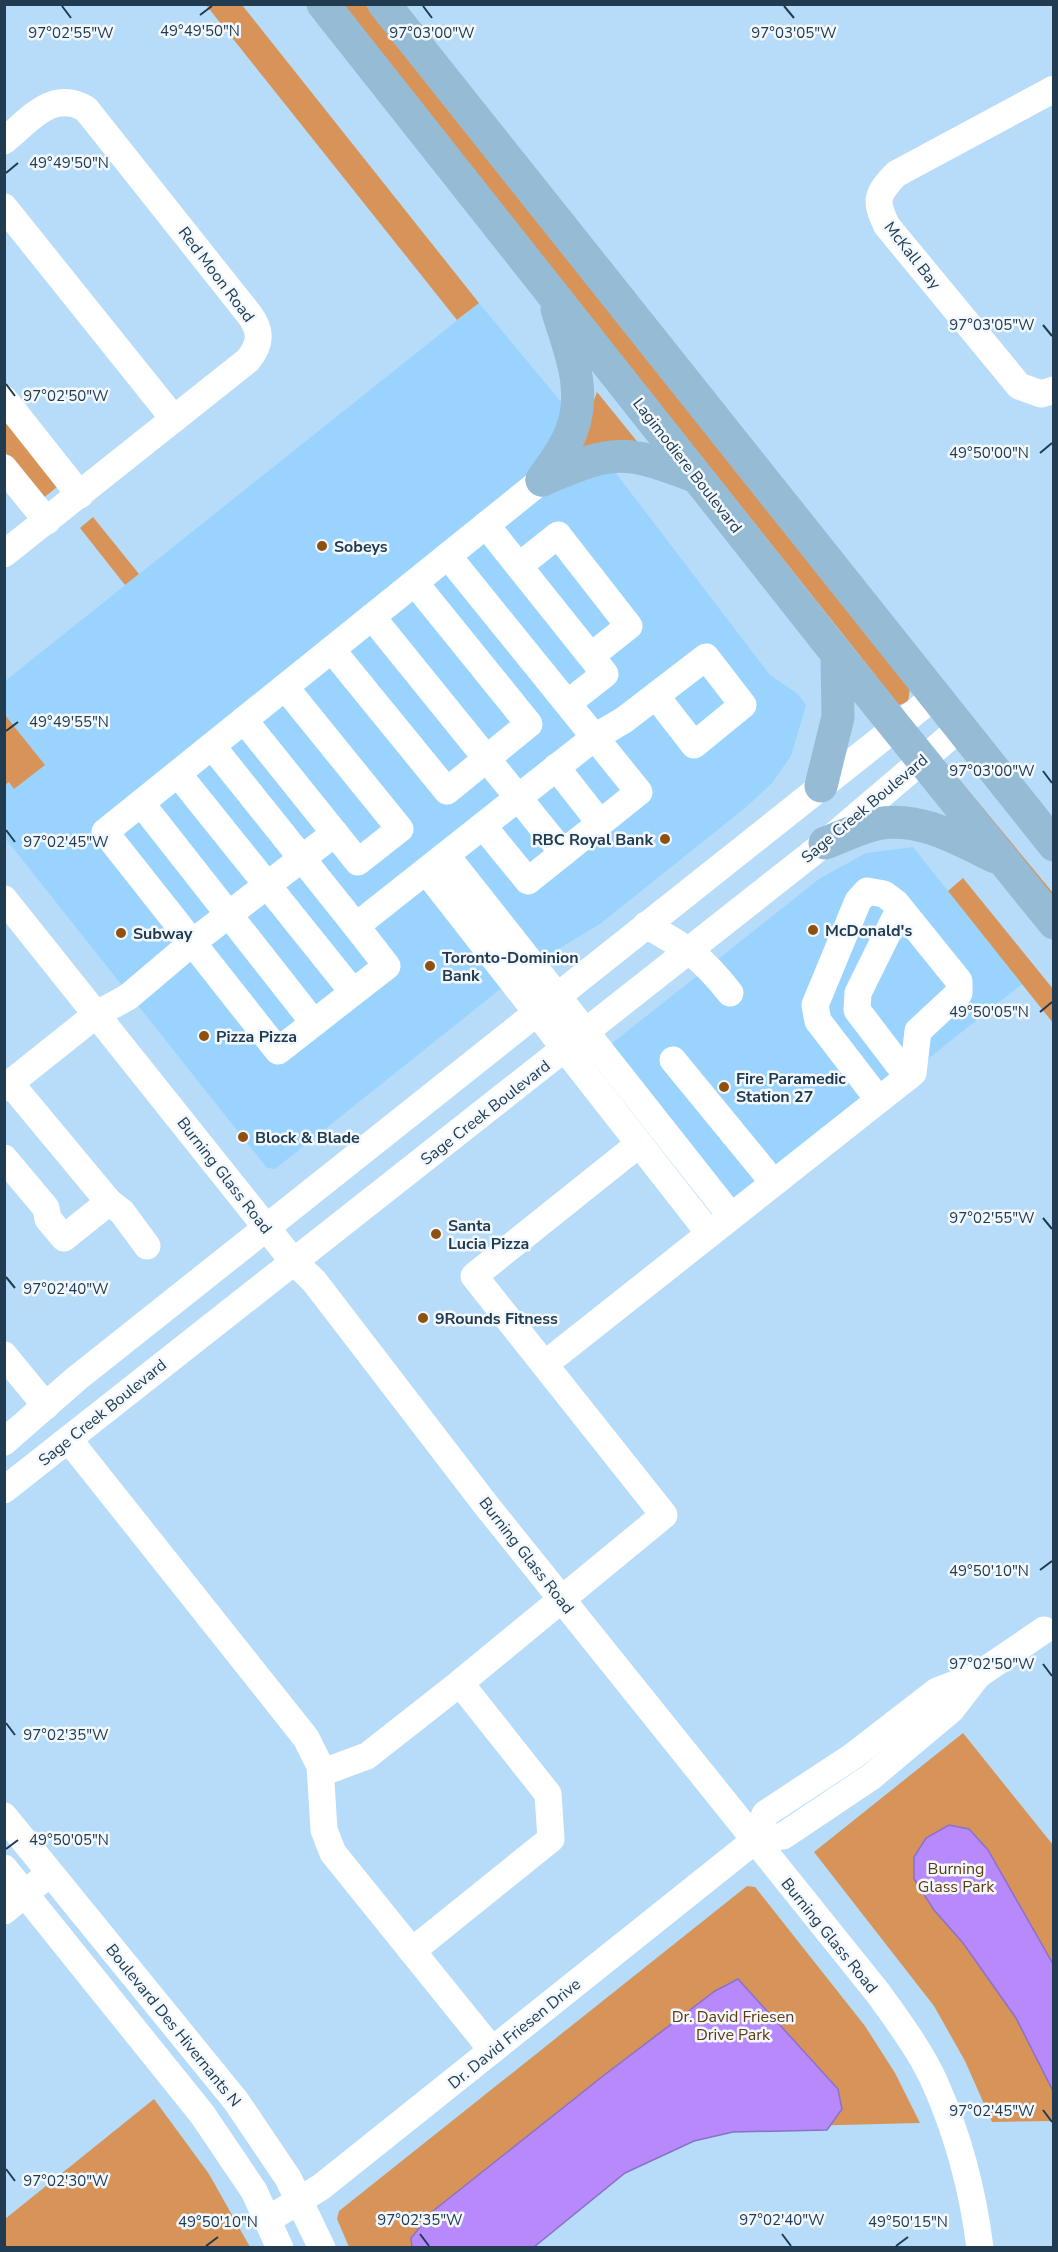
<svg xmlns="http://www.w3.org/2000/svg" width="1058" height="2252" viewBox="0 0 1058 2252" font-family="'Nunito Sans',sans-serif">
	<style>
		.built { fill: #9ad4fe }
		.green { fill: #d89458 }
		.water { fill: #b789fb; stroke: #8a72c8; stroke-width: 1.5 }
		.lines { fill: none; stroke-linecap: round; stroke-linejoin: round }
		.minor { stroke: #fff; stroke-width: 27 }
		.major { stroke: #96bbd5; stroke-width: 33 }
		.ticks { fill: none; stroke: #213c50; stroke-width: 2 }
		.poi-dot { fill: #8e5111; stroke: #f2f8fd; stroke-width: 2 }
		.labels { text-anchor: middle; stroke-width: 5; stroke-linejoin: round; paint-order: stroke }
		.street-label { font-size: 16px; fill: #213c50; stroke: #f2f8fd }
		.poi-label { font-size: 16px; font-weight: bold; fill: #213c50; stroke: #f2f8fd; text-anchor: start }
		.park-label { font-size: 16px; fill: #623910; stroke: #f2f8fd }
		.ticks-label { font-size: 15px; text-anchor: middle; fill: #213c50; stroke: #f2f8fd; stroke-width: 5; stroke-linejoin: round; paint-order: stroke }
	</style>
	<rect width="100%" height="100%" fill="#b6dcf9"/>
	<g class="built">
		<path d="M479 303 567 409 770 675 798 694 806 705 791 756 772 783 745 808 600 924 528 967 275 1169 267 1168 5 838V681Z"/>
		<path d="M913 847 1022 984 721 1224 591 1060 819 879 866 853Z"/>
	</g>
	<g class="green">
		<path d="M206 5H242L479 303 457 320Z"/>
		<path d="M343 5H366L910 688 908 702 899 705Z"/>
		<path d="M597 392 640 445 576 448Z"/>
		<path d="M4 411 62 483 42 499 5 452Z"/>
		<path d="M93 517 139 574 125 585 80 528Z"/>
		<path d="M5 715 45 765 14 789 9 782 5 785Z"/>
		<path d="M949 767 1053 893V904Z"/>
		<path d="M963 878 1053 989V1023L948 891Z"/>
		<path d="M963 1733 1053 1845V2121L992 2122 965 2061 934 2006 814 1852Z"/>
		<path d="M747 1886 755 1887 865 2026 895 2073 920 2123 727 2128 634 2162 524 2247H349L337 2219 339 2211Z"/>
		<path d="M154 2099 209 2174 250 2247H5V2219Z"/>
	</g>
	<g class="water">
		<path d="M949 1825 969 1829 988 1850 1053 1964V2091L1016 2018 963 1943 934 1910 914 1879V1857L926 1838Z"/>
		<path d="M738 1979 838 2089 842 2109 827 2130 733 2132 694 2141 625 2173 534 2247H412L411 2238 433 2211 603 2076 715 1991Z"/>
	</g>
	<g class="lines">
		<g class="minor">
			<path d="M1054 89 896 174C877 194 874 200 887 226L1019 386 1041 394 1054 390"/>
			<path d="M4 141C30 120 52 89 86 109L249 314C262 331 261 344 248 360L4 554"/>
			<path d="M4 207 174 419"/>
			<path d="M4 399 80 495"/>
			<path d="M4 468 47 521"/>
			<path d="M542 480 105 832 278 1051 387 966 356 926 595 737 624 720 706 657 743 705 694 745 656 696"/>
			<path d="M486 525 605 674 568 703"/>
			<path d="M448 556 639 792 528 881 483 826"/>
			<path d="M519 566 558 535 629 626 591 656"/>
			<path d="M372 617 563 853"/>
			<path d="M332 650 447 791 529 724 415 583"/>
			<path d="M244 720 358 862 400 829 285 687"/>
			<path d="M212 746 356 926"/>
			<path d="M556 767 600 823"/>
			<path d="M178 774 353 992"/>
			<path d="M141 803 314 1023"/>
			<path d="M446 855 731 1216"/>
			<path d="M426 871 709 1233"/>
			<path d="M4 899 293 1261 314 1281 486 1505 878 1993C898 2021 920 2050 935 2083 958 2135 973 2191 980 2248"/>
			<path d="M900 908 858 993 857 1010 908 1077"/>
			<path d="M646 925C687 948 701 956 730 993"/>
			<path d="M673 1060 773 1182"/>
			<path d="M4 1088 97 1014 128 997 193 942 335 833"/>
			<path d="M4 1158 46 1208 48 1219 64 1238 109 1202 10 1083"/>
			<path d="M109 1202 122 1212 147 1246"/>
			<path d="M4 1355 46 1406"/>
			<path d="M545 1364 913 1073 918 1031 959 993V981L896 903 884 894 867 891 858 901 815 1005 818 1021 878 1099"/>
			<path d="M69 1440 306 1738 320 1766 324 1830 333 1853 492 2050"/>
			<path d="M4 1442 76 1379 934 697"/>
			<path d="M4 1490 825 843 960 728"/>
			<path d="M321 1773 367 1756 460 1683"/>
			<path d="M4 1816 236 2101 288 2178 322 2248"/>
			<path d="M754 1841 783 1836 871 1777 951 1710 978 1675"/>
			<path d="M4 1868 202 2114 254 2191 280 2248"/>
			<path d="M4 1911 39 1882"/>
			<path d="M412 1951 551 1839 548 1794 460 1683 664 1515 474 1276 639 1144"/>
			<path d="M269 2219 321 2187 754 1841 765 1814 853 1756 937 1691 978 1675 1044 1630"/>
		</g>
		<g class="major">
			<path d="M323 4 837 654 1054 923"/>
			<path d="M384 4 1054 845"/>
			<path d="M542 480C552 465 565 449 571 432 588 390 569 349 557 309"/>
			<path d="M542 480C614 449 624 449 697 477"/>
			<path d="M821 786 838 717 837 654"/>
			<path d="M825 843C842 837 859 828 877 824 918 815 960 840 995 857"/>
		</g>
	</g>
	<path class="ticks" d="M62 6 71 18M423 6 432 18M784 6 794 18M200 15 212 6M6 173 18 163M1043 325 1052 336M6 384 15 396M1040 453 1052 443M6 731 18 722M1043 771 1052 783M6 830 15 842M1040 1012 1052 1002M1043 1218 1052 1229M6 1277 15 1288M1040 1570 1052 1561M1043 1664 1052 1676M6 1723 15 1735M6 1849 18 1840M1043 2110 1052 2122M6 2169 15 2181M420 2234 429 2246M782 2234 791 2246M206 2246 218 2237M896 2246 908 2237"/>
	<g class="poi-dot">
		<circle cx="322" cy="546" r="6"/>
		<circle cx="665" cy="839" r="6"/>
		<circle cx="813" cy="930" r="6"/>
		<circle cx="121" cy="933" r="6"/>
		<circle cx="430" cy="966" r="6"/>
		<circle cx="204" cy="1036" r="6"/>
		<circle cx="724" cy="1087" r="6"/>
		<circle cx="243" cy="1137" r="6"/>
		<circle cx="436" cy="1234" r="6"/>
		<circle cx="423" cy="1318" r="6"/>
	</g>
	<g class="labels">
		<g class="street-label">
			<text transform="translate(913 255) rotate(52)" y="6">McKall Bay</text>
			<text transform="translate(217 274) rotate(53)" y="6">Red Moon Road</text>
			<text transform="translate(688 465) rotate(52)" y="6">Lagimodiere Boulevard</text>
			<text transform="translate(864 808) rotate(-40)" y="6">Sage Creek Boulevard</text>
			<text transform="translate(485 1112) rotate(-38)" y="6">Sage Creek Boulevard</text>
			<text transform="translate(225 1175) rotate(52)" y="6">Burning Glass Road</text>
			<text transform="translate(102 1412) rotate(-39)" y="6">Sage Creek Boulevard</text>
			<text transform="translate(527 1555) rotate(52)" y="6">Burning Glass Road</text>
			<text transform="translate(830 1935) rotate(51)" y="6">Burning Glass Road</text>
			<text transform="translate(174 2025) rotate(51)" y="6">Boulevard Des Hivernants N</text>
			<text transform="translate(514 2033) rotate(-39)" y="6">Dr. David Friesen Drive</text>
		</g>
		<g class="poi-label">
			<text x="334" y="552">Sobeys</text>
			<text x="653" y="845" text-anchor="end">RBC Royal Bank</text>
			<text x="825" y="936">McDonald's</text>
			<text x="133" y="939">Subway</text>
			<text x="442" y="963">Toronto-Dominion<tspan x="442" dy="18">Bank</tspan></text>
			<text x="216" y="1042">Pizza Pizza</text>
			<text x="736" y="1084">Fire Paramedic<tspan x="736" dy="18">Station 27</tspan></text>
			<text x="255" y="1143">Block &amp; Blade</text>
			<text x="448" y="1231">Santa<tspan x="448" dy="18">Lucia Pizza</tspan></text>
			<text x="435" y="1324">9Rounds Fitness</text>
		</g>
		<g class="park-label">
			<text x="956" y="1874">Burning<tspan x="956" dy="18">Glass Park</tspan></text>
			<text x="733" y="2022">Dr. David Friesen<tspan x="733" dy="18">Drive Park</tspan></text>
		</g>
	</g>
	<g class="ticks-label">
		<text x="200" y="36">49°49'50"N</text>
		<text x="432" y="38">97°03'00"W</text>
		<text x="71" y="38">97°02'55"W</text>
		<text x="794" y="38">97°03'05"W</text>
		<text x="69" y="168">49°49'50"N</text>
		<text x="992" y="330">97°03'05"W</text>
		<text x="66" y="401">97°02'50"W</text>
		<text x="989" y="458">49°50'00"N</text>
		<text x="69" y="727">49°49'55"N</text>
		<text x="992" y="776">97°03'00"W</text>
		<text x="66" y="847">97°02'45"W</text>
		<text x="989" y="1017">49°50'05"N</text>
		<text x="992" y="1223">97°02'55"W</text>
		<text x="66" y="1294">97°02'40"W</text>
		<text x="989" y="1576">49°50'10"N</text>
		<text x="992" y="1669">97°02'50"W</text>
		<text x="66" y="1740">97°02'35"W</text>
		<text x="69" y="1845">49°50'05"N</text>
		<text x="992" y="2116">97°02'45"W</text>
		<text x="66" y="2186">97°02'30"W</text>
		<text x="420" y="2225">97°02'35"W</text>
		<text x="782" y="2225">97°02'40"W</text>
		<text x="218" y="2227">49°50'10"N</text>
		<text x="908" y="2227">49°50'15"N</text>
	</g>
	<rect width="1058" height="2252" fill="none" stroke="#213c50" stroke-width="12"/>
</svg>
